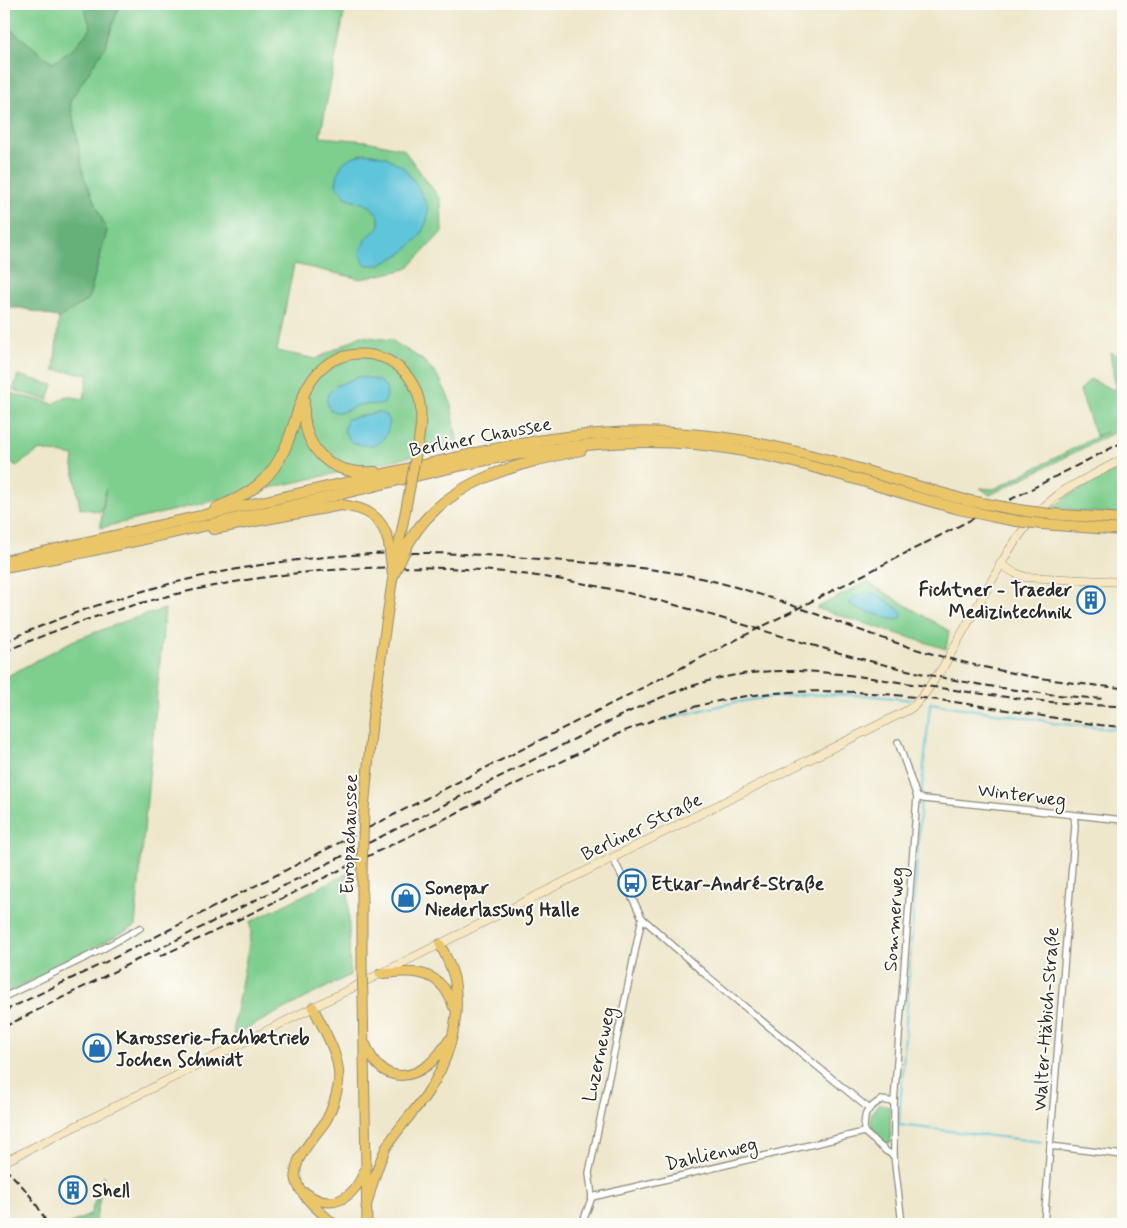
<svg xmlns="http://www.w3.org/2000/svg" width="1127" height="1228" viewBox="0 0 1127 1228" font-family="Mynerve,sans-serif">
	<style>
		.green { fill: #7ece8e; stroke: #547c5c }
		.forest { fill: #66b179; stroke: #486e52 }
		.water { fill: #5ec5da; stroke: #447882 }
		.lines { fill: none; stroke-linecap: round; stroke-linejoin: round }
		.stream { stroke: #5ec5da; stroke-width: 2 }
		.street-casing { stroke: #8c897b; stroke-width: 8 }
		.secondary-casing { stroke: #8c897b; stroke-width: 9 }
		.primary-casing { stroke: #8c897b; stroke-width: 11 }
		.highway-casing { stroke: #8c897b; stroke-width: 12 }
		.street { stroke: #fff; stroke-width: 5.5 }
		.secondary { stroke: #f7e8c3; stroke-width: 8 }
		.primary { stroke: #ebc669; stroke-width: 9 }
		.highway { stroke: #ebc669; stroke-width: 10 }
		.rail { stroke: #2b2b2b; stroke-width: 2; stroke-dasharray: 8 4; stroke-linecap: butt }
		.primary-bridge-casing { stroke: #8c897b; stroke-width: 11; stroke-linecap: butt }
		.highway-bridge-casing { stroke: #8c897b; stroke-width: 12; stroke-linecap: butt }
		.primary-bridge { stroke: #ebc669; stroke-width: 9 }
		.highway-bridge { stroke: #ebc669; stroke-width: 10 }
		.labels { text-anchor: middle; stroke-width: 4; stroke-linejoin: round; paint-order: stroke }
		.street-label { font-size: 19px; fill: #2b2b2b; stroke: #fdfcf7 }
		.poi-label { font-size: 19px; font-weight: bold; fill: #2b2b2b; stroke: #fdfcf7; text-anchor: start }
	</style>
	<rect width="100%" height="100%" fill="#fdfcf7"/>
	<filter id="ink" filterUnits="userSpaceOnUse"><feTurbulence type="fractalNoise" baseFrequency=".02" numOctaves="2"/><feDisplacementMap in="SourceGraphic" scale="10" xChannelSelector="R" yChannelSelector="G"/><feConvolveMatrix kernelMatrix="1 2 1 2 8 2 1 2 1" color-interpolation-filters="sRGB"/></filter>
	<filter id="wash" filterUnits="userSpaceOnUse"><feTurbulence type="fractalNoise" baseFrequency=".0096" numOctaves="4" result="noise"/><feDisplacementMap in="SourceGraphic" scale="20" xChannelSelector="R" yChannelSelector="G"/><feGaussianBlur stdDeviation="1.12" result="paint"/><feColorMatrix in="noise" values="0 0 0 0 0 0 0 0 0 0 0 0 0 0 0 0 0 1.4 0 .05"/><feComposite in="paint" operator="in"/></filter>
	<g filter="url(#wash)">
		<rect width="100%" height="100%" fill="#eee7cb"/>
		<g class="green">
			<path d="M4 4H83L91 28 72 50 53 63 11 30 4 31Z"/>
			<path d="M120 4H346L320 137 366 141 403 149 441 200 442 232 407 269 361 279 294 264 277 351 316 359 361 336 391 340 423 360 440 379 451 403 458 446 225 498 100 528 106 489 101 512 80 508 73 466 74 456 40 450 16 466 4 457V436L10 410 4 408V389L14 394 54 404 66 396 84 399 88 374 54 370 59 318 88 300 107 231 84 177 70 100 105 47Z"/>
			<path d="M1110 352 1123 357V428L990 495 980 488 994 489 1106 432 1096 436 1080 391 1090 379 1116 391Z"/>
			<path d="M18 375 53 385 48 400 13 390Z"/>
			<path d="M1123 466V514L1073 511 1070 509 1052 508 1069 495Z"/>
			<path d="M867 582 949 631 946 649 816 608Z"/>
			<path d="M165 609 135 926 17 988 4 993V678L72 641 131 619Z"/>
			<path d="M348 873 350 975 234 1035 233 1027 251 933 250 922Z"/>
			<path d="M881 1104 889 1107 890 1111 891 1142 886 1144C872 1136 863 1111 881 1104Z"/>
			<path d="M104 1175 95 1224H69L90 1215Z"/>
		</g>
		<path class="forest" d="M83 4H120L105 47 70 101 84 177 107 231 88 300 59 318 21 308H4V31L11 30 53 63 72 50 91 28Z"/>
		<g class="water">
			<path d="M367 153 386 157 403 167 417 185 428 208 427 221 420 236 404 252 380 265H365L360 253 366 238 379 228V216L370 206 345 197 336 185C339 161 345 158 367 153Z"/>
			<path d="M358 377C375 378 394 382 384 404 377 405 367 404 360 405 347 408 343 417 329 409L327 401 328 393 338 385Z"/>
			<path d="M379 412 387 416 390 422C384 447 375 449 351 442L344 431 347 419Z"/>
			<path d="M866 592C879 593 894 605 903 614L900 619 895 620 857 609 850 604 851 599Z"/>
		</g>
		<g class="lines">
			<g class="stream">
				<path d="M930 703 1041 720 1052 723 1123 730"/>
				<path d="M667 719C691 713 714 706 738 702 795 692 854 693 911 700"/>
				<path d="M921 796 930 705"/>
				<path d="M921 800 899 1125 1042 1142"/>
			</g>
		</g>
	</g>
	<g filter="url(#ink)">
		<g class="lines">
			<g class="street-casing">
				<g id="street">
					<path d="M917 797 924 799 1123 820"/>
					<path d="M613 858 642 918 706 975 868 1108"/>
					<path d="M4 997 97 952 140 928"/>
					<path d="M894 1102 917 797 898 742"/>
					<path d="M1050 1146 1123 1155"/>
					<path d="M894 1156 886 1151 864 1132C864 1113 865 1110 881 1100L894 1102V1156L902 1224"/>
					<path d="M592 1197 589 1173 642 918"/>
					<path d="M582 1224 592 1197 864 1132"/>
					<path d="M1044 1224 1075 826 1074 815"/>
				</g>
			</g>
			<g class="secondary-casing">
				<g id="secondary">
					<path d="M1000 564 1015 573 1025 577 1123 582"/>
					<path d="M4 1162 908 710 915 705 925 693 943 667 1009 550 1035 514 1064 490 1123 459"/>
				</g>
			</g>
			<g class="primary-casing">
				<g id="primary">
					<path d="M309 384C314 376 320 369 327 364 362 342 408 357 419 399 423 415 420 433 417 449"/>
					<path d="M399 544 410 487"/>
					<path d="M364 809 373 713 393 576"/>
					<path d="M362 871V970"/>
					<path d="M380 974C402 972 428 967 444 988 448 994 451 998 453 1006"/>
					<path d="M363 998 367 1224"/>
					<path d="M313 1007C324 1031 343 1059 338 1086 336 1097 332 1109 327 1119 315 1139 284 1163 300 1189 308 1203 322 1213 334 1224"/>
					<path d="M366 1045C377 1075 401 1085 428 1065 436 1058 443 1049 449 1040"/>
					<path d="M306 1193C331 1212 353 1199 364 1172"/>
					<path d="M366 1207C372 1186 377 1165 387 1146 398 1128 414 1112 426 1095 448 1064 461 1021 455 983 453 969 446 957 440 944"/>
				</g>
			</g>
			<g class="highway-casing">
				<g id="highway">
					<path d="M304 400C301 446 327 476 375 472"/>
					<path d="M216 508C249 495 272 480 286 446 295 425 298 403 309 384"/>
					<path d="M1008 508 1025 511"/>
					<path d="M1049 514 1123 519"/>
					<path d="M995 517 1017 521"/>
					<path d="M1042 524 1123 530"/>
					<path d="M213 529 341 505C367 508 382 516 389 543"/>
					<path d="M408 544C443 481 516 464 581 450"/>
					<path d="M4 561 480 452C509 446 538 440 567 437 625 430 687 431 745 441 820 454 892 480 965 500"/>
					<path d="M4 567 76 554C159 536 242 518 324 498 447 469 567 433 695 444 786 453 872 486 959 509"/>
				</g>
			</g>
			<use href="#street" class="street"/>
			<use href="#secondary" class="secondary"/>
			<use href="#primary" class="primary"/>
			<use href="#highway" class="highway"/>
			<g class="rail">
				<path d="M4 642C119 590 246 559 372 554 432 551 492 555 551 560 606 564 663 568 717 582 780 598 841 625 903 645 974 668 1049 682 1123 688"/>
				<path d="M4 652C200 565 427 543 636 595 715 614 792 641 870 661 947 681 1026 694 1105 699"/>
				<path d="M4 662 6 661"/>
				<path d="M160 956 203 937 620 733C661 716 703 702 747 696 865 680 984 708 1100 725L1123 727"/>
				<path d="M4 1011 114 958 1123 442"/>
				<path d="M4 1027 618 717C658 698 698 680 743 674 797 666 851 675 905 683 977 693 1050 705 1123 706"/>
				<path d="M4 1168C22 1184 37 1202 47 1224"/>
			</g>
			<g class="primary-bridge-casing">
				<g id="primary-bridge">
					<path d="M410 487 417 449"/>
					<path d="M395 566 399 544"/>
					<path d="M362 871 364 809"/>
					<path d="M362 970 363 998"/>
				</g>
			</g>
			<g class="highway-bridge-casing">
				<g id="highway-bridge">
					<path d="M965 500 1008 508"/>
					<path d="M959 509 995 517"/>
					<path d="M1025 511 1049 514"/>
					<path d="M1017 521 1042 524"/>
					<path d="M389 543 393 575"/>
					<path d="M393 576 408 544"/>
				</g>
			</g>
			<use href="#primary-bridge" class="primary-bridge"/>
			<use href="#highway-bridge" class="highway-bridge"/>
		</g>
	</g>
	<defs>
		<g id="building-ring" transform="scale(1.4375)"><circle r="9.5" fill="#fdfcf7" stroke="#1f6fb2" stroke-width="1.5"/><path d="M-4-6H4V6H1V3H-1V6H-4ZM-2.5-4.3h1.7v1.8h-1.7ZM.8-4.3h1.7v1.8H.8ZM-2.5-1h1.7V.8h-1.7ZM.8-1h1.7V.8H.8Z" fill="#1f6fb2"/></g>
		<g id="bus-ring" transform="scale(1.4375)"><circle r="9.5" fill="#fdfcf7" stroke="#1f6fb2" stroke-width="1.5"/><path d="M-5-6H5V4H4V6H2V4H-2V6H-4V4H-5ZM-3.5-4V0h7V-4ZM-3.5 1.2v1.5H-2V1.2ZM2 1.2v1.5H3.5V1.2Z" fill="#1f6fb2"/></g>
		<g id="shop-ring" transform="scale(1.4375)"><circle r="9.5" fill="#fdfcf7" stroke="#1f6fb2" stroke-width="1.5"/><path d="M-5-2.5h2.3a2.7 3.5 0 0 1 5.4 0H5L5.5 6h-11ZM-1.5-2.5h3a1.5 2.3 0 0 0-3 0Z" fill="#1f6fb2"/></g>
	</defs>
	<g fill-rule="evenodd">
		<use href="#building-ring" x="1091" y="600"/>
		<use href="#bus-ring" x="632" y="883"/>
		<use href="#shop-ring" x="406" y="898"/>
		<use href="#shop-ring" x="97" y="1048"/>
		<use href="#building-ring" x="73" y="1190"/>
	</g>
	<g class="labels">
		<g class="street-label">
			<text transform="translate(480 436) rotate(-11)" y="7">Berliner Chaussee</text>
			<text transform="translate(1022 794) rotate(7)" y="7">Winterweg</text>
			<text transform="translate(641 826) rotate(-26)" y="7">Berliner Straße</text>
			<text transform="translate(348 834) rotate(-88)" y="7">Europachaussee</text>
			<text transform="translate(893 919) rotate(-86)" y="7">Sommerweg</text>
			<text transform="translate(1045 1019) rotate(-86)" y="7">Walter-Häbich-Straße</text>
			<text transform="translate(598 1054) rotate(-78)" y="7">Luzerneweg</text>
			<text transform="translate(711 1153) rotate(-13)" y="7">Dahlienweg</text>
		</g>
		<g class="poi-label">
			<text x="1072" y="596" text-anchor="end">Fichtner - Traeder<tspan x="1072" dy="22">Medizintechnik</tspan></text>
			<text x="651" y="890">Etkar-André-Straße</text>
			<text x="425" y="894">Sonepar<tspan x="425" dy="22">Niederlassung Halle</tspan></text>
			<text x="116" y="1044">Karosserie-Fachbetrieb<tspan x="116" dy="22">Jochen Schmidt</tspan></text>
			<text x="92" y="1197">Shell</text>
		</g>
	</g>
	<rect width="1127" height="1228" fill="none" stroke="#fdfcf7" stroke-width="20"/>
</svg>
